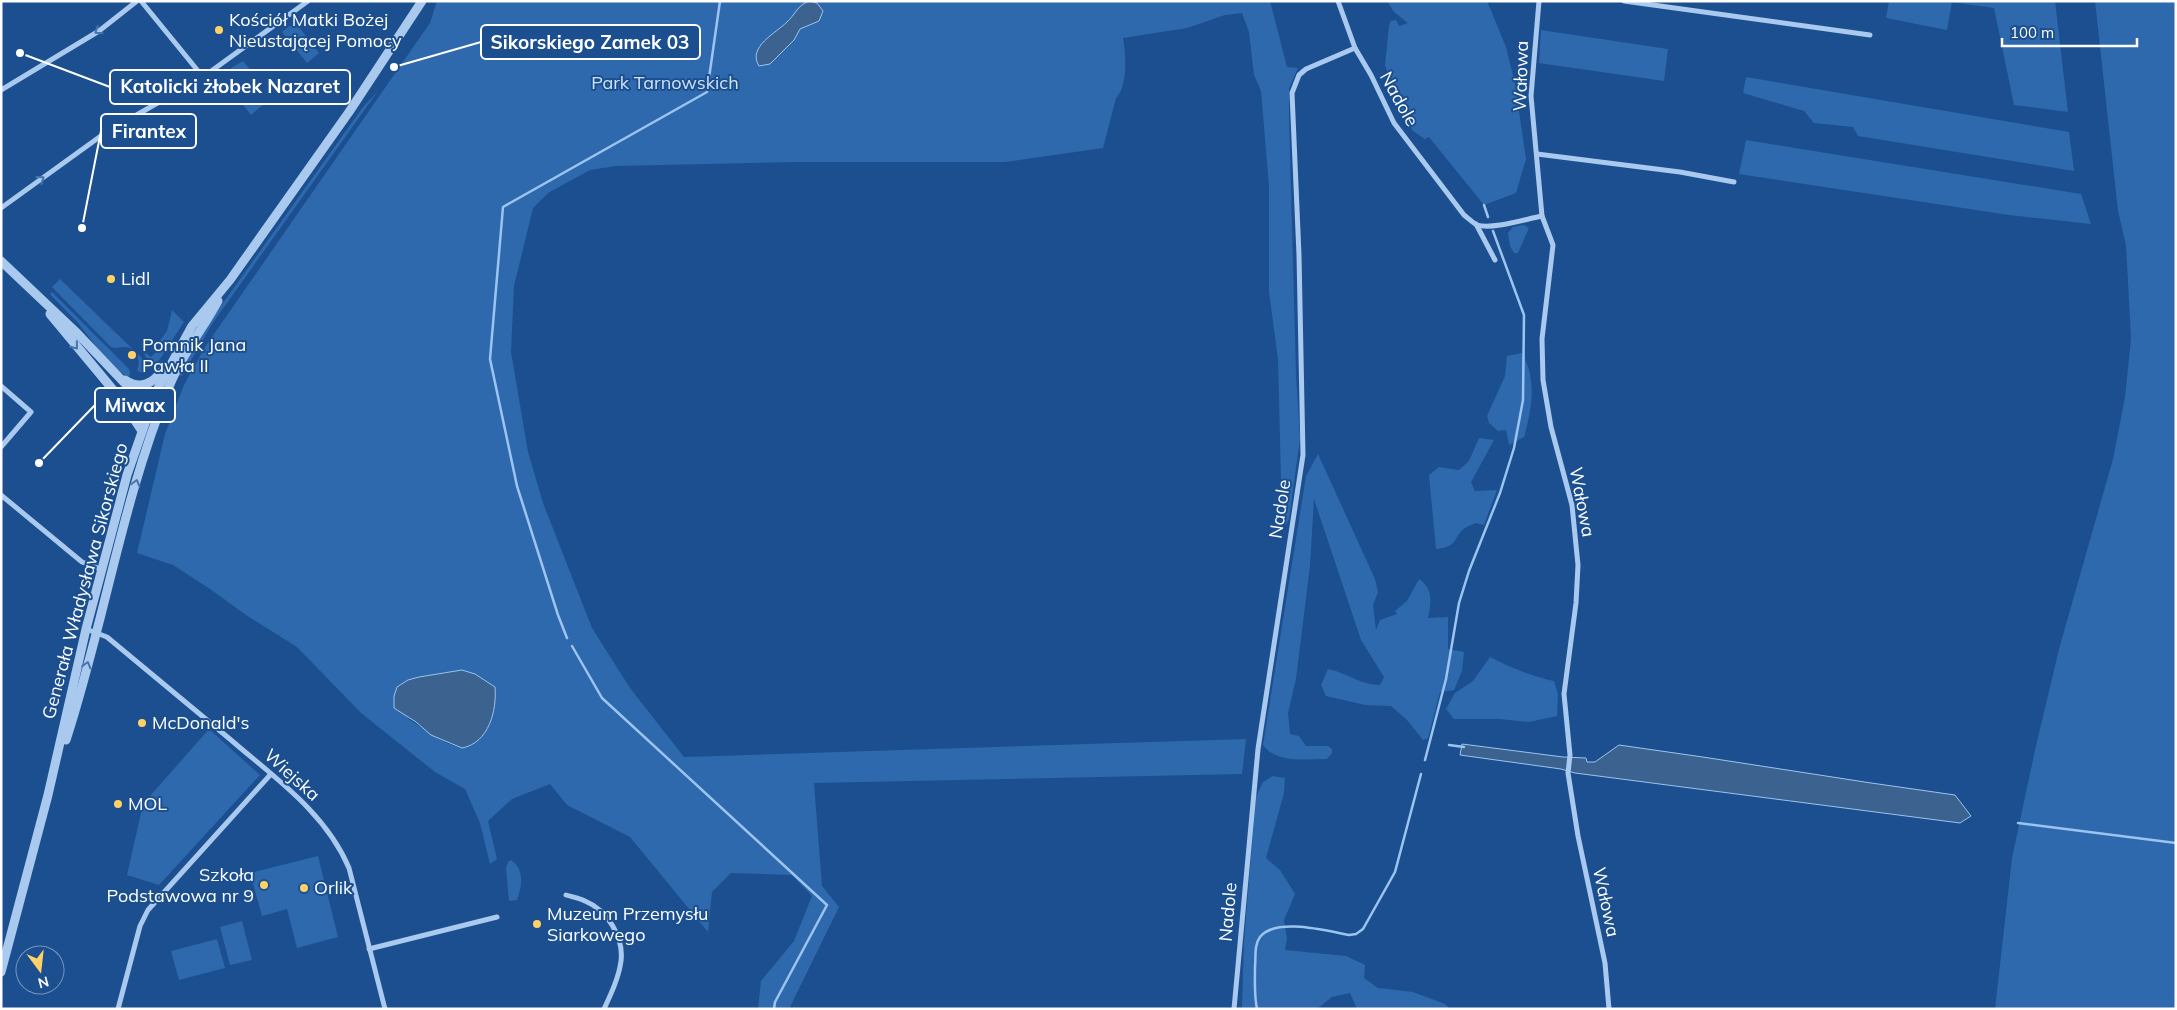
<svg xmlns="http://www.w3.org/2000/svg" width="2177" height="1010" viewBox="0 0 2177 1010" font-family="Mulish,sans-serif">
	<style>
		.green { fill: #2e69ad; fill-rule: evenodd }
		.water { fill: #3c6290; stroke: #9cc4f0 }
		.lines { fill: none; stroke-linecap: round; stroke-linejoin: round }
		.stream { stroke: #9cc4f0; stroke-width: 2.5 }
		.minor { stroke: #a9c9ee; stroke-width: 5 }
		.tertiary { stroke: #a9c9ee; stroke-width: 9 }
		.oneway { stroke: #4674ac }
		.poi-dot { fill: #ffd166; stroke: #1b4f8f; stroke-width: 2 }
		.labels { text-anchor: middle; stroke-width: 4; stroke-linejoin: round; paint-order: stroke }
		.poi-label { font-size: 18px; fill: #fff; stroke: #1b4f8f; text-anchor: start }
		.street-label { font-size: 18px; fill: #fff; stroke: #1b4f8f }
		.park-label { font-size: 18px; fill: #cfe3fa; stroke: #1b4f8f }
		.leader { fill: none; stroke: #fff; stroke-width: 2 }
		.callout-dot { fill: #fff; stroke: #1b4f8f; stroke-width: 2 }
		.callout { fill: #1b4f8f; stroke: #fff; stroke-width: 2 }
		.callout-label { font-size: 19px; text-anchor: middle; font-weight: bold; fill: #fff }
	</style>
	<rect width="100%" height="100%" fill="#1b4f8f"/>
	<g class="green">
		<path d="M437 1H1270L1287 67 1298 68 1289 88V115L1296 375 1300 439 1289 519 1286 525 1282 521 1278 359 1269 292V187L1261 91 1254 75 1249 32 1242 13 1225 15 1187 28 1123 38C1126 53 1128 87 1116 98L1103 148 1005 162H794L616 166 590 170 548 193 533 208 514 286 511 352 528 452 543 503 592 628 630 688 684 757 1246 739 1242 774 814 783 822 886 839 907 789 1009H758L761 981 794 941 812 896 792 875 731 873 712 892 708 932 630 837 567 805 550 784 512 799 488 821 497 859 490 864 480 823 465 789 435 772 361 713 297 647 246 615 210 589 173 565 137 553 165 434 184 385 205 347 430 23ZM462 670 495 687C494 723 493 728 462 748 442 744 426 730 410 720 404 715 399 703 394 696L397 687 408 680 419 677Z"/>
		<path d="M1387 1H1487L1506 47 1515 84 1526 159 1516 193 1484 205 1429 137 1425 139 1413 131 1401 114 1394 84 1388 74 1385 65 1389 26 1391 21 1396 20 1399 26 1408 23 1394 12Z"/>
		<path d="M1889 1H2055L2068 112 2014 105 1994 8 1952 2 1947 30 1886 18Z"/>
		<path d="M2095 1H2176V1009H1995L2012 858 2035 750 2059 649 2113 459 2125 397 2131 339 2126 245 2118 211Z"/>
		<path d="M295 22 319 53 307 63 282 32Z"/>
		<path d="M1541 30 1668 49 1664 81 1539 63Z"/>
		<path d="M243 61 273 96 251 115 220 75Z"/>
		<path d="M1746 77 2069 132 2074 171 1858 136 1853 127 1814 123 1804 111 1743 93Z"/>
		<path d="M378 91 212 324 182 376 179 375 208 324 363 107Z"/>
		<path d="M1746 140 2081 194 2091 224 2009 215 1739 174Z"/>
		<path d="M1524 225 1529 228 1518 253H1514L1510 246 1508 233 1513 227Z"/>
		<path d="M60 279 144 360 146 370 141 373 137 370C142 361 136 346 124 347 119 347 116 349 111 347L52 287Z"/>
		<path d="M52 292 129 369 130 372 129 377C109 367 92 340 78 323 69 313 59 304 50 294Z"/>
		<path d="M172 310 184 322 156 365 148 369V359L144 355 146 353 151 357 161 347 157 344 167 331Z"/>
		<path d="M1522 353C1537 379 1532 409 1524 437L1509 445 1506 430 1498 431 1489 423 1487 416 1505 376 1507 356Z"/>
		<path d="M1479 438 1494 440 1471 482 1475 491 1497 490 1484 525 1476 523C1473 524 1468 526 1465 528 1452 538 1459 547 1436 549L1429 475 1439 467 1459 470 1469 461Z"/>
		<path d="M1318 454 1375 579 1378 592 1373 605 1376 630 1380 620 1397 614 1395 611 1407 601 1419 579C1434 589 1431 603 1428 618L1448 617V649L1464 652 1462 671 1454 690 1440 692 1428 738 1423 740 1407 720 1391 706 1365 705 1326 696 1321 685 1328 669C1347 673 1361 685 1380 685L1384 677 1361 640 1314 499 1310 566 1296 679 1288 713 1290 734 1299 736 1306 746H1328L1332 749V753L1327 759C1306 759 1276 764 1263 745L1306 476Z"/>
		<path d="M1490 657C1511 668 1531 676 1554 681L1558 694 1557 716 1529 722 1499 719H1454L1446 709 1455 693 1473 681Z"/>
		<path d="M209 729 260 775 159 885 127 875 143 804Z"/>
		<path d="M1273 776 1285 778 1284 793 1266 858 1280 870 1295 894 1284 920 1287 939 1285 950 1346 956 1365 965 1364 978 1378 988 1413 992 1445 1004 1450 1009H1357L1350 993 1332 997 1317 1009H1242L1244 941 1256 797 1263 782Z"/>
		<path d="M318 856 338 937 297 948 287 909 262 916 250 873Z"/>
		<path d="M511 860C525 870 522 886 517 900L509 901 506 868 508 862Z"/>
		<path d="M242 921 252 960 230 965 220 927Z"/>
		<path d="M217 939 225 968 179 980 171 951Z"/>
	</g>
	<g class="water">
		<path d="M810 1 817 3 823 11 819 21 800 29 794 40 770 64 759 66C747 47 776 33 787 22 795 15 798 4 810 1Z"/>
		<path d="M462 670 475 674 495 687C497 710 489 743 462 748L431 735 416 722 394 708V696L397 687 408 680 419 677Z"/>
		<path d="M1462 744 1563 757 1586 758 1587 762H1595L1619 745C1731 760 1843 780 1955 795L1971 816 1960 823 1575 773 1561 769 1460 755Z"/>
	</g>
	<g class="lines">
		<g class="stream">
			<path d="M1484 205 1488 217"/>
			<path d="M567 638 558 615 517 486 490 359 503 207 707 92 720 1"/>
			<path d="M572 646 602 698 827 905 775 1002 774 1009"/>
			<path d="M1449 745 1464 747"/>
			<path d="M1425 760 1446 679 1459 603 1469 571 1500 493 1514 448 1523 400 1524 315 1493 231"/>
			<path d="M2018 823 2176 843"/>
			<path d="M1257 1009C1254 995 1255 981 1255 967 1256 957 1254 945 1260 937 1276 917 1327 931 1349 935L1356 934 1363 929 1395 872 1421 774"/>
		</g>
		<g class="minor">
			<path d="M141 1 203 77"/>
			<path d="M1338 1 1355 48 1371 75 1394 123 1464 215C1468 218 1473 223 1477 225 1492 230 1526 219 1542 216"/>
			<path d="M1539 1 1531 96 1542 216 1553 245 1542 339 1543 380 1551 427 1572 505 1578 565 1576 603 1564 694 1570 755 1568 773 1578 836 1605 963 1609 1009"/>
			<path d="M1624 1 1870 35"/>
			<path d="M1 90 99 31 137 1"/>
			<path d="M1537 154 1680 172 1734 182"/>
			<path d="M1 208 105 133 203 77 308 1"/>
			<path d="M1476 224 1495 260"/>
			<path d="M1 386 31 412 1 447"/>
			<path d="M1 495 82 562 103 570"/>
			<path d="M86 629 107 637C149 672 190 706 231 740 275 778 326 813 349 868L385 1009"/>
			<path d="M566 895C572 897 579 898 585 901 607 910 624 937 621 961 619 977 611 994 604 1009"/>
			<path d="M369 949 497 917"/>
			<path d="M118 1009 140 926 148 910 271 774"/>
			<path d="M1234 1009 1258 749 1303 455 1299 255 1292 93 1299 75 1306 69 1355 48"/>
		</g>
		<g class="tertiary">
			<path d="M1 261 77 333 153 413"/>
			<path d="M50 314 119 397 142 431"/>
			<path d="M125 380C140 390 152 384 162 371"/>
			<path d="M127 404 141 414 152 417"/>
			<path d="M66 740C104 624 122 500 169 387 181 356 202 330 218 301"/>
			<path d="M1 972 48 795 86 629 127 475 156 392 192 326 230 280 349 112 422 1"/>
		</g>
	</g>
	<defs><path id="oneway-chevron" d="M-2-3.5L2.5 0L-2 3.5" fill="none" stroke-width="1.6" stroke-linecap="round" stroke-linejoin="round" transform="scale(1.25)"/></defs>
	<g class="oneway">
		<use href="#oneway-chevron" transform="translate(98 31) rotate(147)"/>
		<use href="#oneway-chevron" transform="translate(41 179) rotate(-36)"/>
		<use href="#oneway-chevron" transform="translate(75 346) rotate(51)"/>
		<use href="#oneway-chevron" transform="translate(136 483) rotate(-74)"/>
		<use href="#oneway-chevron" transform="translate(87 665) rotate(-75)"/>
	</g>
	<g class="poi-dot">
		<circle cx="219" cy="30" r="5"/>
		<circle cx="111" cy="279" r="5"/>
		<circle cx="132" cy="355" r="5"/>
		<circle cx="142" cy="723" r="5"/>
		<circle cx="118" cy="804" r="5"/>
		<circle cx="264" cy="885" r="5"/>
		<circle cx="304" cy="888" r="5"/>
		<circle cx="537" cy="924" r="5"/>
	</g>
	<g class="labels">
		<g class="poi-label">
			<text x="229" y="26">Kościół Matki Bożej<tspan x="229" dy="21">Nieustającej Pomocy</tspan></text>
			<text x="121" y="285">Lidl</text>
			<text x="142" y="351">Pomnik Jana<tspan x="142" dy="21">Pawła II</tspan></text>
			<text x="152" y="729">McDonald's</text>
			<text x="128" y="810">MOL</text>
			<text x="254" y="881" text-anchor="end">Szkoła<tspan x="254" dy="21">Podstawowa nr 9</tspan></text>
			<text x="314" y="894">Orlik</text>
			<text x="547" y="920">Muzeum Przemysłu<tspan x="547" dy="21">Siarkowego</tspan></text>
		</g>
		<g class="street-label">
			<text transform="translate(1521 76) rotate(-88)" y="6">Wałowa</text>
			<text transform="translate(1399 99) rotate(61)" y="6">Nadole</text>
			<text transform="translate(1582 502) rotate(79)" y="6">Wałowa</text>
			<text transform="translate(1280 509) rotate(-81)" y="6">Nadole</text>
			<text transform="translate(85 581) rotate(-75)" y="6">Generała Władysława Sikorskiego</text>
			<text transform="translate(292 775) rotate(42)" y="6">Wiejska</text>
			<text transform="translate(1606 902) rotate(78)" y="6">Wałowa</text>
			<text transform="translate(1228 912) rotate(-85)" y="6">Nadole</text>
		</g>
		<g class="park-label">
			<text x="665" y="89">Park Tarnowskich</text>
		</g>
	</g>
	<path class="leader" d="M394 67L481 42M20 53L110 87M82 228L101 131M39 463L95 405"/>
	<g class="callout-dot">
		<circle cx="394" cy="67" r="5"/>
		<circle cx="20" cy="53" r="5"/>
		<circle cx="82" cy="228" r="5"/>
		<circle cx="39" cy="463" r="5"/>
	</g>
	<g class="callout">
		<rect x="481" y="25" width="219" height="34" rx="5"/>
		<rect x="110" y="70" width="240" height="34" rx="5"/>
		<rect x="101" y="114" width="95" height="34" rx="5"/>
		<rect x="95" y="388" width="80" height="34" rx="5"/>
	</g>
	<g class="callout-label">
		<text x="590" y="49">Sikorskiego Zamek 03</text>
		<text x="230" y="93">Katolicki żłobek Nazaret</text>
		<text x="149" y="138">Firantex</text>
		<text x="135" y="412">Miwax</text>
	</g>
	<rect width="2177" height="1010" fill="none" stroke="#ffffff" stroke-width="5"/>
	<g transform="translate(40 970) rotate(165)"><circle r="24" fill="#1b4f8f" stroke="#7695bc"/>
	<path d="M0-4L9 19L0 12L-9 19Z" fill="#ffd166"/>
	<text y="-8" font-size="14" font-weight="bold" text-anchor="middle" fill="#ffffff">N</text>
	</g>
	<path d="M2002 38v8h135v-8" fill="none" stroke="#ffffff" stroke-width="2.5"/>
	<text x="2010" y="38" font-size="15" fill="#ffffff" stroke="#1b4f8f" stroke-width="4" paint-order="stroke">100 m</text>
</svg>
